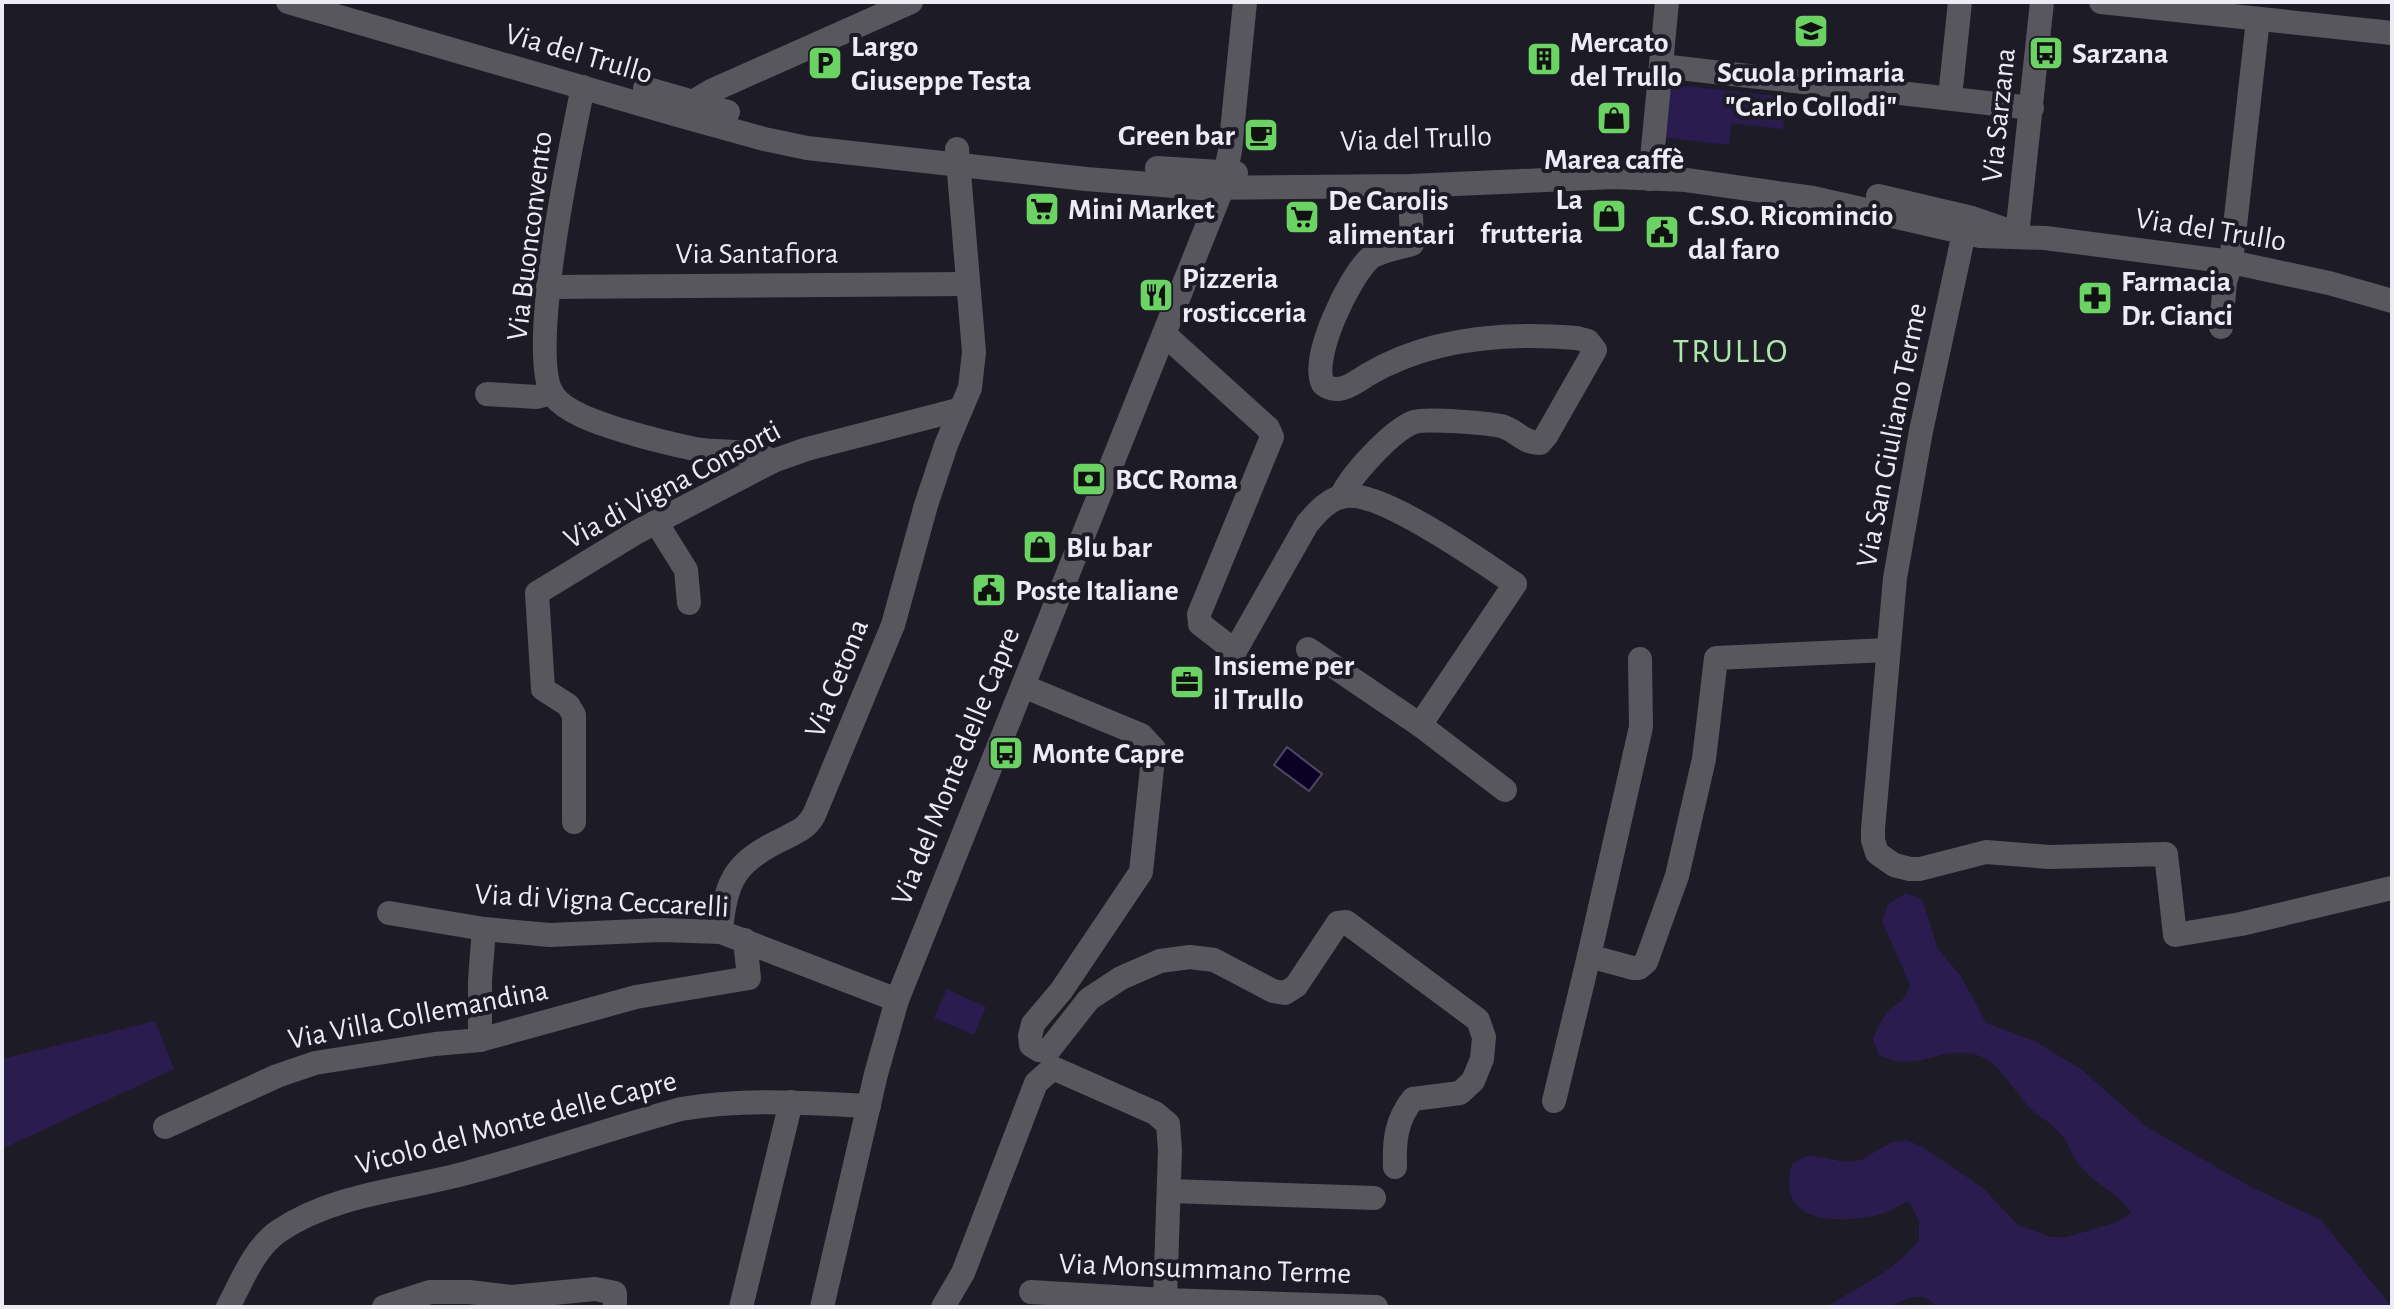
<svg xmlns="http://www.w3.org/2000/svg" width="2394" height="1309" viewBox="0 0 2394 1309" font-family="'Alegreya Sans',sans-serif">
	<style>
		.green { fill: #2a1c4f }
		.water { fill: #0b0026; stroke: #4f4764; stroke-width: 2 }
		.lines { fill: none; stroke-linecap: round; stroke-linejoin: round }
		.minor { stroke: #58575d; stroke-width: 24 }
		.labels { text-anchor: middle; stroke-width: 8; stroke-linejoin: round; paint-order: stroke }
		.poi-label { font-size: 30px; font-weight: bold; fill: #edecf5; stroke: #1d1b26; text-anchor: start }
		.street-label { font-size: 30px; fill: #edecf5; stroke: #1d1b26 }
		.quarter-label { font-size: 34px; letter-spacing: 2px; fill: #afe6a9; stroke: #1d1b26 }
	</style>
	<rect width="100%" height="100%" fill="#1d1b26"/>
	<g class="green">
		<path d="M1667 84 1787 97 1783 129 1732 123 1729 145 1661 137Z"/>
		<path d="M1906 893 1922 899 1938 949 1961 976 1986 1023 2035 1041 2082 1070 2147 1127 2251 1187 2321 1220 2392 1307H1936C1921 1285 1900 1305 1884 1307 1865 1309 1844 1307 1825 1307 1859 1287 1895 1271 1919 1240V1221L1909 1201C1898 1206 1885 1214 1874 1216 1831 1224 1776 1222 1792 1163L1809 1155 1845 1162 1861 1160 1890 1143 1907 1140 1924 1148 1983 1188 2018 1225 2051 1237H2067L2117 1222 2131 1213C2119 1193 2097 1186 2082 1168 2073 1159 2070 1147 2063 1137 2055 1125 2041 1118 2031 1109 2012 1090 1998 1056 1968 1053 1933 1049 1918 1073 1879 1055L1873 1039C1877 1029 1881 1018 1890 1010 1902 999 1904 1001 1910 985L1882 921 1888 904Z"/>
		<path d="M947 989 986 1007 974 1035 934 1018Z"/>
		<path d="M155 1021 174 1069 2 1149V1059Z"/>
	</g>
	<path class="water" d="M1287 747 1322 774 1309 791 1274 765Z"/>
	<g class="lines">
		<g class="minor">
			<path d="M288 2 674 114 764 139 807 148 1086 179 1200 188 1410 186 1614 177 1686 180 1813 198 1980 236 2045 238 2231 262 2329 283 2392 301"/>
			<path d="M2101 2 2392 33"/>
			<path d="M1661 66 2032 108"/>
			<path d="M583 87C572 140 526 356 553 395 567 414 602 424 624 431 647 438 671 444 695 449 721 453 749 449 773 461"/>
			<path d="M645 88 728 112"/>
			<path d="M1950 97 1960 2"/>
			<path d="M684 107 711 91 911 2"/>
			<path d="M1157 168 1236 173"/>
			<path d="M1650 179 1667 2"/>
			<path d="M1878 196 1972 218 2004 229"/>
			<path d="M1964 233 1921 431 1895 578 1873 829V840L1877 853 1894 865 1910 869H1920L1986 852 2049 857 2166 854 2175 935 2241 924 2392 888"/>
			<path d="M2017 235 2042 2"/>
			<path d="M548 287 967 284"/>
			<path d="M2221 327 2225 282 2231 262 2258 19"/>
			<path d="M1164 334 1268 428 1272 437 1199 614 1200 624 1235 651 1307 524C1317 512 1330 497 1347 496 1383 492 1483 562 1515 584L1420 725 1505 790"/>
			<path d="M487 394 537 397 552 393"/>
			<path d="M1341 497C1350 476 1392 430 1414 422 1427 418 1486 423 1501 426 1515 429 1524 444 1540 443L1546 436 1595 350 1588 341 1577 338C1506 332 1429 338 1367 375 1353 384 1338 396 1323 384 1310 358 1349 277 1370 258 1381 250 1399 248 1412 244L1410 186"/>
			<path d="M656 522 686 570 689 603"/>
			<path d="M1308 649 1420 725"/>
			<path d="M1640 659 1641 727 1589 956 1633 968H1639L1646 962 1677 876 1704 759 1716 658 1887 650"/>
			<path d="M1023 686 1141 735 1154 749 1141 872 1061 991 1033 1024 1030 1036 1031 1045 1039 1050 1048 1051 1089 999 1121 978 1160 961 1190 957 1214 960 1273 991 1285 993 1296 986 1338 923 1346 922 1478 1020 1484 1037 1482 1059 1473 1081 1460 1093 1413 1099C1396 1120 1394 1141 1395 1167"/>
			<path d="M574 822V715L568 705 543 689 537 593 637 532 773 461 807 449 961 409 970 388 974 352 957 149"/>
			<path d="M389 913 484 929 550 935 660 930 721 932 897 1000"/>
			<path d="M721 932C725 879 736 861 785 838 798 831 806 829 814 815L893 625 926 505 946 445 961 409"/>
			<path d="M480 1040V980L484 929"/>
			<path d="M1554 1101 1589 956"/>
			<path d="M165 1127 277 1076 315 1063 435 1044 480 1040 636 997 749 978 745 940"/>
			<path d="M1169 1191 1374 1198"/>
			<path d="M1031 1292 1165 1300 1376 1307"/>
			<path d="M228 1307C242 1281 254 1248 279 1231 335 1193 407 1190 470 1172 541 1153 611 1128 681 1109 744 1098 806 1103 869 1106"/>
			<path d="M384 1307 430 1292H469L512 1297 595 1289 615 1293V1307"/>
			<path d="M741 1307 791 1102"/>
			<path d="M822 1307 876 1074 897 1000 1222 189 1230 151 1245 2"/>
			<path d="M943 1307 963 1273 1036 1083 1053 1068 1155 1113 1168 1124 1170 1150 1165 1300"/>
		</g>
	</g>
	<defs>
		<g id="school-square" transform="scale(1.8)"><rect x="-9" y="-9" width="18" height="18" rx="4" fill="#6bd363" stroke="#1d1b26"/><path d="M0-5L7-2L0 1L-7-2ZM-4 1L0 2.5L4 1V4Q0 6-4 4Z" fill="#111"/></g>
		<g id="bus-square" transform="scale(1.8)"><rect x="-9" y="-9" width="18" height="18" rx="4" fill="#6bd363" stroke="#1d1b26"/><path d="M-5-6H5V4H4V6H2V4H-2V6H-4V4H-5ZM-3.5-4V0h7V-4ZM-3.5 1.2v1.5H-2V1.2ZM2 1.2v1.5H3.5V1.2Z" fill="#111"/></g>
		<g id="building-square" transform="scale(1.8)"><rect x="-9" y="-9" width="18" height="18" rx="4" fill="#6bd363" stroke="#1d1b26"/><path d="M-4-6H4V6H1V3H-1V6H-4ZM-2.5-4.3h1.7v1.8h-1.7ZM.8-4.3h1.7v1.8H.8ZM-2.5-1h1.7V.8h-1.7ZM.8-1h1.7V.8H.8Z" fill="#111"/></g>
		<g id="parking-square" transform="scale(1.8)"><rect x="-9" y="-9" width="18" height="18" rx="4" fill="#6bd363" stroke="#1d1b26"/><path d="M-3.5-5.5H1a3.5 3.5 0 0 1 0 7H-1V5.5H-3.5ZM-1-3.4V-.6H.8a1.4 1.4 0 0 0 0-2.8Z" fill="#111"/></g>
		<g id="shop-square" transform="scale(1.8)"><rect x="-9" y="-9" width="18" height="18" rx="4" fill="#6bd363" stroke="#1d1b26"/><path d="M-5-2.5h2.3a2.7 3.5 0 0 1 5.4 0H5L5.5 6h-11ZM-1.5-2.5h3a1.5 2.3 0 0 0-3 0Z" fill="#111"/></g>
		<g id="cafe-square" transform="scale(1.8)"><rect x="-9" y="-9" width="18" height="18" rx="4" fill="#6bd363" stroke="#1d1b26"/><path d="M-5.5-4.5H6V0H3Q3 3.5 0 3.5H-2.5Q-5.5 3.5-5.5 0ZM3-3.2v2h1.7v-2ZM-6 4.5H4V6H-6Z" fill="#111"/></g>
		<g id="supermarket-square" transform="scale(1.8)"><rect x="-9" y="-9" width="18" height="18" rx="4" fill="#6bd363" stroke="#1d1b26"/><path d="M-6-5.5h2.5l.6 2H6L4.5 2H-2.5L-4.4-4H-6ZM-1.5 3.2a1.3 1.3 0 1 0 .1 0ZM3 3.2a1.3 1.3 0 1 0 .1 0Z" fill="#111"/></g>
		<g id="civic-square" transform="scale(1.8)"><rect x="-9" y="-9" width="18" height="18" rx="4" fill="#6bd363" stroke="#1d1b26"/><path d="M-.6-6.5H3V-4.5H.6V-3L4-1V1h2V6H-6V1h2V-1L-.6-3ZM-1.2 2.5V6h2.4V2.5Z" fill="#111"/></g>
		<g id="restaurant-square" transform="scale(1.8)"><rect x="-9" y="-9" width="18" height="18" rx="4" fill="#6bd363" stroke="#1d1b26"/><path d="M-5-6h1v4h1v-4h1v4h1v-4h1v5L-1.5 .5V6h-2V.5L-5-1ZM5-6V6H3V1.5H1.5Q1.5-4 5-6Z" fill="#111"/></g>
		<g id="pharmacy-square" transform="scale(1.8)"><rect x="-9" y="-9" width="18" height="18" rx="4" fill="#6bd363" stroke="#1d1b26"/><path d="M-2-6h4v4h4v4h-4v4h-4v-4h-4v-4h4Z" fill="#111"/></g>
		<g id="bank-square" transform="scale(1.8)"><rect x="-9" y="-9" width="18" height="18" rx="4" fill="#6bd363" stroke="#1d1b26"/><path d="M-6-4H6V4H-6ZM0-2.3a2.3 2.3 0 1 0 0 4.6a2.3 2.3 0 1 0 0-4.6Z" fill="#111"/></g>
		<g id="office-square" transform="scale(1.8)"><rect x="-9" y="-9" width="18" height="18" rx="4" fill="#6bd363" stroke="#1d1b26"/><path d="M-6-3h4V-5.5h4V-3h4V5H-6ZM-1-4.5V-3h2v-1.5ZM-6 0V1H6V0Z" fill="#111"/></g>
	</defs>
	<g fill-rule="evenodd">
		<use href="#school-square" x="1811" y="31"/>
		<use href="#bus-square" x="2046" y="53"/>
		<use href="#building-square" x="1544" y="59"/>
		<use href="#parking-square" x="825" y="63"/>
		<use href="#shop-square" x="1614" y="118"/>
		<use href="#cafe-square" x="1261" y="135"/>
		<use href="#supermarket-square" x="1042" y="209"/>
		<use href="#shop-square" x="1609" y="216"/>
		<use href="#supermarket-square" x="1302" y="217"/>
		<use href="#civic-square" x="1662" y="232"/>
		<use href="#restaurant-square" x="1156" y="295"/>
		<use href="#pharmacy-square" x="2095" y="298"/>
		<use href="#bank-square" x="1089" y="479"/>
		<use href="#shop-square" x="1040" y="547"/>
		<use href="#civic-square" x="989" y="590"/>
		<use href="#office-square" x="1187" y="682"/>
		<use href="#bus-square" x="1006" y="753"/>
	</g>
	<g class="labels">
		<g class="poi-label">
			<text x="1570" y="52">Mercato<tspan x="1570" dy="34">del Trullo</tspan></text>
			<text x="851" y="56">Largo<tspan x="851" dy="34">Giuseppe Testa</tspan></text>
			<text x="2072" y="63">Sarzana</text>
			<text x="1811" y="82" text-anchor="middle">Scuola primaria<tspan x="1811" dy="34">"Carlo Collodi"</tspan></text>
			<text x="1235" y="145" text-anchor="end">Green bar</text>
			<text x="1614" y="169" text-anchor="middle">Marea caffè</text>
			<text x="1583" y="209" text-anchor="end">La<tspan x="1583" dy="34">frutteria</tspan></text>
			<text x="1328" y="210">De Carolis<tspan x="1328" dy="34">alimentari</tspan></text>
			<text x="1068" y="219">Mini Market</text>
			<text x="1688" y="225">C.S.O. Ricomincio<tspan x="1688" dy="34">dal faro</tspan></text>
			<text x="1182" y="288">Pizzeria<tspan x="1182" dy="34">rosticceria</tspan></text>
			<text x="2121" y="291">Farmacia<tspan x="2121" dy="34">Dr. Cianci</tspan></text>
			<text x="1115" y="489">BCC Roma</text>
			<text x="1066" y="557">Blu bar</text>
			<text x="1015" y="600">Poste Italiane</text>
			<text x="1213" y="675">Insieme per<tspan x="1213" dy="34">il Trullo</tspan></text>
			<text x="1032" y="763">Monte Capre</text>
		</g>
		<g class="street-label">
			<text transform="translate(579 53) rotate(16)" y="10">Via del Trullo</text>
			<text transform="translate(1998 115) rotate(-84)" y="10">Via Sarzana</text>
			<text transform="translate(1416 138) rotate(-2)" y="10">Via del Trullo</text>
			<text transform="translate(2211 229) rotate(9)" y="10">Via del Trullo</text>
			<text transform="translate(529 236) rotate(-83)" y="10">Via Buonconvento</text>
			<text x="757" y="263">Via Santafiora</text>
			<text transform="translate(1891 435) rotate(-79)" y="10">Via San Giuliano Terme</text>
			<text transform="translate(672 484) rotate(-28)" y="10">Via di Vigna Consorti</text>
			<text transform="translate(836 678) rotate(-68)" y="10">Via Cetona</text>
			<text transform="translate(955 766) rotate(-68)" y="10">Via del Monte delle Capre</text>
			<text transform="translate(602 900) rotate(3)" y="10">Via di Vigna Ceccarelli</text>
			<text transform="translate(418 1014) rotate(-11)" y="10">Via Villa Collemandina</text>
			<text transform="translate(516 1122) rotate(-15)" y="10">Vicolo del Monte delle Capre</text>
			<text transform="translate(1205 1268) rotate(2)" y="10">Via Monsummano Terme</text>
		</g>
		<g class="quarter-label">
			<text x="1731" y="362">TRULLO</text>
		</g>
	</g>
	<rect width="2394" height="1309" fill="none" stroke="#edecf5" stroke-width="8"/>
</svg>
